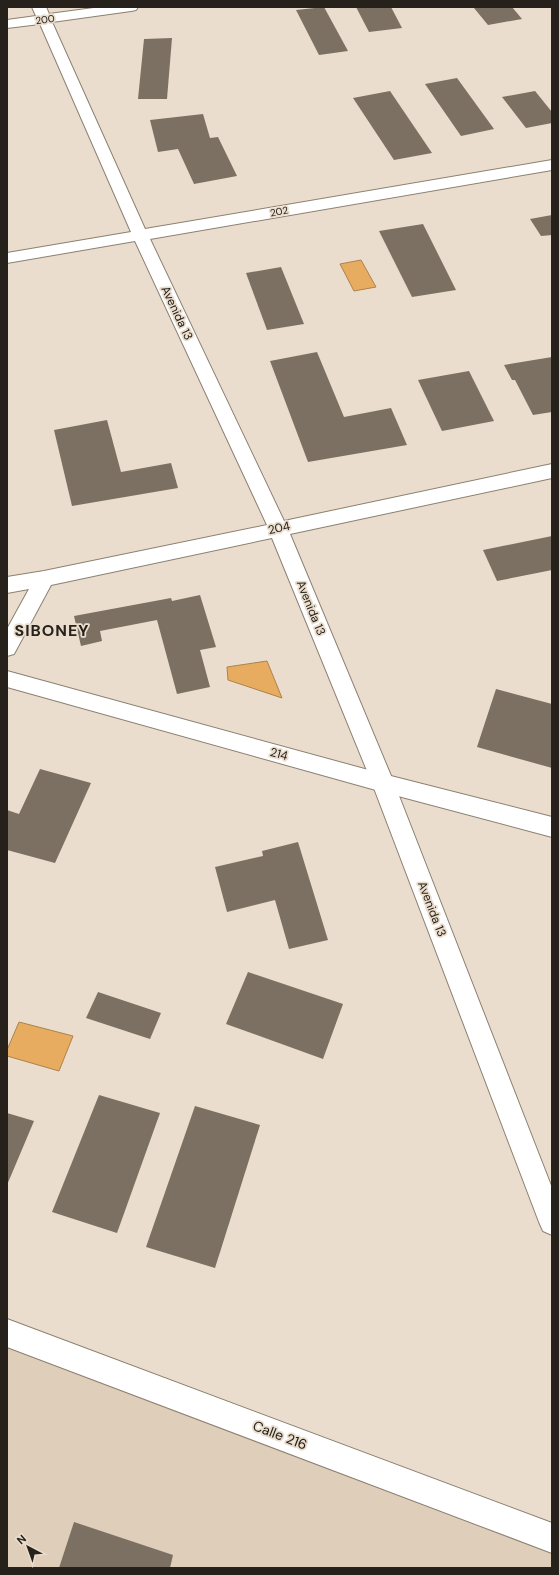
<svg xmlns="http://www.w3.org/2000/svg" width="559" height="1575" viewBox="0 0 559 1575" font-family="'DM Sans',sans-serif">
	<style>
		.built { fill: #dfceb9 }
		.water { fill: #e7ac5f; stroke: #ad824b }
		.building { fill: #7b7062 }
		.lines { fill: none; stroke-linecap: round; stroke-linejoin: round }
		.street-casing { stroke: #8c8072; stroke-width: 2 }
		.secondary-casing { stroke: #8c8072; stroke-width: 2 }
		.street { fill: #fff; fill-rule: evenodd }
		.secondary { fill: #fff; fill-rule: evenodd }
		.labels { text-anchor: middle; stroke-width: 3.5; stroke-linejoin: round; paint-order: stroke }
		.far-street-label { font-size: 10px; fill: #26211b; stroke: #eaddcd }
		.street-label { font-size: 12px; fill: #26211b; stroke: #eaddcd }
		.near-street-label { font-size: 14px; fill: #26211b; stroke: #eaddcd }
		.district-label { font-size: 16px; font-weight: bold; letter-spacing: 1px; fill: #26211b; stroke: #eaddcd }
	</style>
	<rect width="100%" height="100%" fill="#eaddcd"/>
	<path class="built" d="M7 1324 552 1532V1568H7Z"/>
	<g class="water">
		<path d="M361 260 376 287 354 291 340 264Z"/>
		<path d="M267 661 282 698 228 680 227 667Z"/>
		<path d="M19 1022 73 1036 59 1071 7 1056V1050Z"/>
	</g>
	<g class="building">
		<path d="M324 7 348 51 319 55 296 10Z"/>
		<path d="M356 7H391L402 28 369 32Z"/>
		<path d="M512 7 522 19 488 25 474 8Z"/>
		<path d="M172 38 167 99H138L144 39Z"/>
		<path d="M457 78 494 129 461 136 425 84Z"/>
		<path d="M390 91 432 153 394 160 353 98Z"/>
		<path d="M535 91 552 112V123L526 128 502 97Z"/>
		<path d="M203 114 210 138 218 137 237 176 194 184 178 149 158 152 150 120Z"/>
		<path d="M552 215V235L541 236 530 219Z"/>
		<path d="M423 224 456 290 412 297 379 231Z"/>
		<path d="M281 267 304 324 267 330 246 273Z"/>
		<path d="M317 352 344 417 391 408 407 445 308 462 270 361Z"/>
		<path d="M552 357V412L533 415 515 380H512L504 365Z"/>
		<path d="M469 371 494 421 442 431 418 380Z"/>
		<path d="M107 420 121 472 171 463 178 488 72 506 54 430Z"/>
		<path d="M552 536V570L497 581 483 550Z"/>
		<path d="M200 595 216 647 200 650 210 687 177 694 157 620 100 631 102 641 81 646 74 616 171 598 172 601Z"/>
		<path d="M496 689 552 704V768L477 747Z"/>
		<path d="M40 769 91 783 55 863 7 850V810L19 814Z"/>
		<path d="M298 842 328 940 289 949 275 900 227 912 215 867 263 856 262 851Z"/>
		<path d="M248 972 343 1004 323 1059 226 1024Z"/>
		<path d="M98 992 161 1013 150 1039 86 1018Z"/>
		<path d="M99 1095 160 1113 117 1233 52 1212Z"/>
		<path d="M195 1106 260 1125 215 1268 146 1247Z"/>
		<path d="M7 1113 34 1121 7 1185Z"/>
		<path d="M74 1522 173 1555 170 1568H59Z"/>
	</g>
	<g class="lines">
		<g class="street-casing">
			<path id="street" d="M32 7H46L49 14 101 7H138L136 10 131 11 52 22 145 229 552 160V170L150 239 284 521 552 464V478L290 534 394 783 552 1188V1235L543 1231 539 1222 372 783 272 538 51 585 14 654 7 656V629L29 589 7 593V577L44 571 267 525 135 241 7 263V253L131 232 40 24 7 28V20L36 16Z"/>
		</g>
		<g class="secondary-casing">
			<g id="secondary">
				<path d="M7 671 383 774 552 817V837L383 792 7 687Z"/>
				<path d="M7 1319 552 1523V1553L7 1347Z"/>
			</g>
		</g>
		<use href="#street" class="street"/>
		<use href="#secondary" class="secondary"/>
	</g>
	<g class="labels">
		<g class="far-street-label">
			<text transform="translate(45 19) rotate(-8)" y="4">200</text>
			<text transform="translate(279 211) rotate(-10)" y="4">202</text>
		</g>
		<g class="street-label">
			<text transform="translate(177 313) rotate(65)" y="4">Avenida 13</text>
			<text transform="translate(279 528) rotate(-12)" y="4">204</text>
			<text transform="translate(311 608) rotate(68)" y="4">Avenida 13</text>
			<text transform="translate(279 754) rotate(15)" y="4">214</text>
			<text transform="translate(432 909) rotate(69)" y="4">Avenida 13</text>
		</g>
		<g class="near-street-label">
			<text transform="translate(280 1435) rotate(21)" y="5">Calle 216</text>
		</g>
		<g class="district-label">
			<text x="52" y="636">SIBONEY</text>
		</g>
	</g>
	<rect width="559" height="1575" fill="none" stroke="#26211b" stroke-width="16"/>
	<g transform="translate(28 1547) rotate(319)" stroke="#eaddcd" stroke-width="3" paint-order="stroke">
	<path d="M0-3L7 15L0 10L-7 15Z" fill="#26211b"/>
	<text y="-6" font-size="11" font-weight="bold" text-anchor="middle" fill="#26211b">N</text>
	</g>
</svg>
